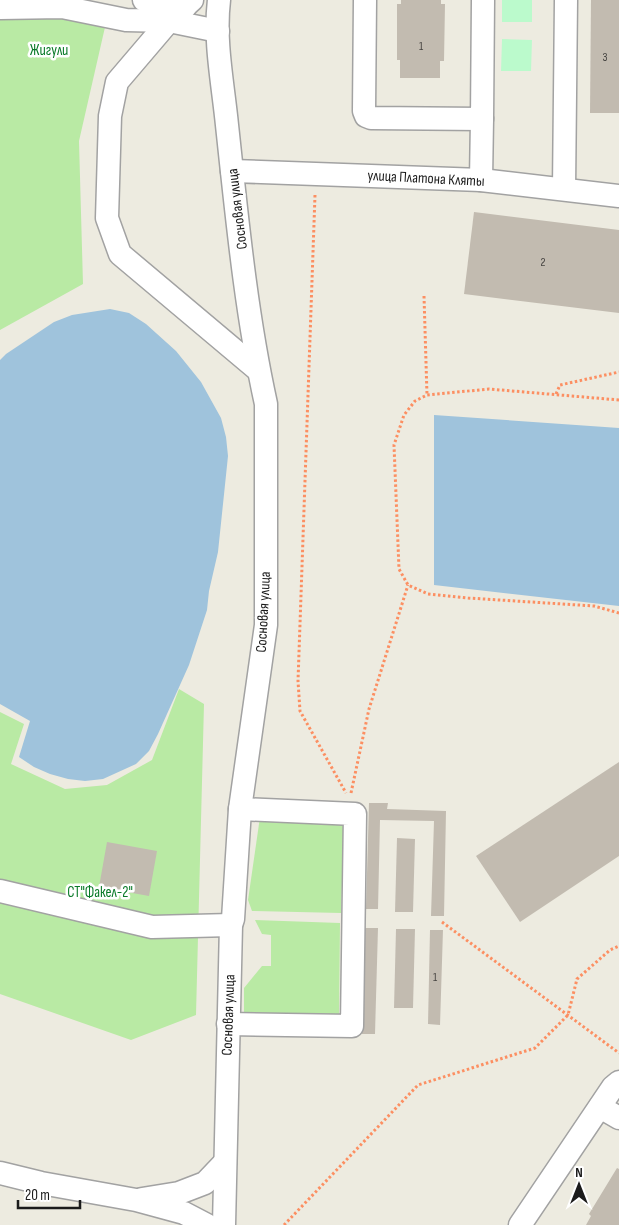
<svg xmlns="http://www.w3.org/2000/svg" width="619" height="1225" viewBox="0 0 619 1225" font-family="'Sofia Sans Condensed',sans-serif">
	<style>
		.grass { fill: #b9eaa4 }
		.park { fill: #bbfacc }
		.water { fill: #9fc3dc }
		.building { fill: #c2bbb0 }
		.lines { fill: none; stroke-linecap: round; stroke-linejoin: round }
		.minor-casing { stroke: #a2a2a2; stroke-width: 25 }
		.path { stroke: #fc8f62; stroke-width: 3; stroke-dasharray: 2.5 2.5; stroke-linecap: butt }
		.minor { stroke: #fff; stroke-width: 22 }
		.labels { text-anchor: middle; stroke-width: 5; stroke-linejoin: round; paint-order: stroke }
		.number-label { font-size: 12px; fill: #454340 }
		.park-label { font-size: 15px; fill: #097a28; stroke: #fff }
		.street-label { font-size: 15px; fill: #1b1b1b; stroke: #fff }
	</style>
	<rect width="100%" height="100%" fill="#edebe0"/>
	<g class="grass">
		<path d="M0 0 108 14 79 141 83 284 0 330Z"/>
		<path d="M179 689 204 704 196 1015 131 1040 0 994V712L24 724 11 764 65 789 107 785 152 760Z"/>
		<path d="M260 817 344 819 341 913 252 911 248 900Z"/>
		<path d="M255 920 340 923 339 1020 244 1018V988L262 966H271V935L262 934Z"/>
	</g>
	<g class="park">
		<rect x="502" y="0" width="30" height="22"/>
		<path d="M502 39 532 40 531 71H501Z"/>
	</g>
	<g class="water">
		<path d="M110 309 129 313 146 324 176 351 201 382 221 418 226 437 228 456 218 552 209 591 207 610 189 665 158 734 149 751 136 764 103 779 85 781 68 779 50 774 34 767 19 757 30 721 0 704V360L6 354 54 322 72 315Z"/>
		<path d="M434 415 619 428V606L434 585Z"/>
	</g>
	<g class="building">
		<path d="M401 0H441V4H445L444 61H440V78H400V60H397V4H401Z"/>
		<path d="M591 0H619V113H590Z"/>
		<path d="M474 212 619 230V313L464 294Z"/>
		<path d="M619 762V856L520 922 476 856Z"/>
		<path d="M369 803H388L387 809 446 811 444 916H431L434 821 380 820 378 909H366Z"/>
		<path d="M397 838 415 839 413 912H395Z"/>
		<path d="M107 842 157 851 149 896 99 887Z"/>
		<path d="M365 928H378L375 1034H362Z"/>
		<path d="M396 929H415L413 1008H394Z"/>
		<path d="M430 930H443L440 1025 428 1024Z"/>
		<path d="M617 1168 619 1169V1225H586L591 1216 589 1214Z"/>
	</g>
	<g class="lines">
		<g class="minor-casing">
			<g id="minor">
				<path d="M144 0 185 7"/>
				<path d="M192 0 169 21 117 82 110 116 107 218 120 254 258 370"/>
				<path d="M219 0C214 41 223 84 227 125 237 218 246 313 266 404V625L240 809 233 919 231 925 224 1225"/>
				<path d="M365 0 364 111 366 116 371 118 482 119 483 0"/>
				<path d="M0 8 62 7 126 20 169 21 218 31"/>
				<path d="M232 171 481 180 619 196"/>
				<path d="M481 180 482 119"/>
				<path d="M564 189 566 0"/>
				<path d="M0 891 152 927 231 925"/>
				<path d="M228 1024 352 1026 355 814 240 809"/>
				<path d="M600 1107 619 1118"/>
				<path d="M0 1173 41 1183 136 1200 184 1213 207 1225"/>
				<path d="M142 1199 179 1193 205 1183 225 1162"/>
				<path d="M520 1225 613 1087 619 1082"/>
			</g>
		</g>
		<g class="path">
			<path d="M315 195 298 681 300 711 346 793"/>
			<path d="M424 296 427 395"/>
			<path d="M556 394 560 385 619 372"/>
			<path d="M619 400 489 389 427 395 415 401 404 415 394 445 399 569 408 585 428 594 468 598 594 606 619 613"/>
			<path d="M351 793 369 709 408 585"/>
			<path d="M442 922 619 1053"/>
			<path d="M284 1225 418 1085 535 1048 568 1015 577 979 610 950 619 946"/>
		</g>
		<use href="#minor" class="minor"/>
	</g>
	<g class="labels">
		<g class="number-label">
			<text x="421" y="50">1</text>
			<text x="605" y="61">3</text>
			<text x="543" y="266">2</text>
			<text x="435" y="981">1</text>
		</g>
		<g class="park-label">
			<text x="49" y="55">Жигули</text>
			<text x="100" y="897">СТ"Факел-2"</text>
		</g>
		<g class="street-label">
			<text transform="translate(426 178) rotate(3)" y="5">улица Платона Кляты</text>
			<text transform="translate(237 209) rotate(-97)" y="5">Сосновая улица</text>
			<text transform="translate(263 612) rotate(-87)" y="5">Сосновая улица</text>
			<text transform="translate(228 1015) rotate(-88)" y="5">Сосновая улица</text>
		</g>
	</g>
	<g transform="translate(579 1185)" stroke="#ffffff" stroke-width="4" paint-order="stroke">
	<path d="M0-4L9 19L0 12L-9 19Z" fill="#1b1b1b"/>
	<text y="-8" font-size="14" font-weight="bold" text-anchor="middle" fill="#1b1b1b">N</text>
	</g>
	<path d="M18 1200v8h62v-8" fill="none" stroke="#1b1b1b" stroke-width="2.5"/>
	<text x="25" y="1200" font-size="15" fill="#1b1b1b" stroke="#ffffff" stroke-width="4" paint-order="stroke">20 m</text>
</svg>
